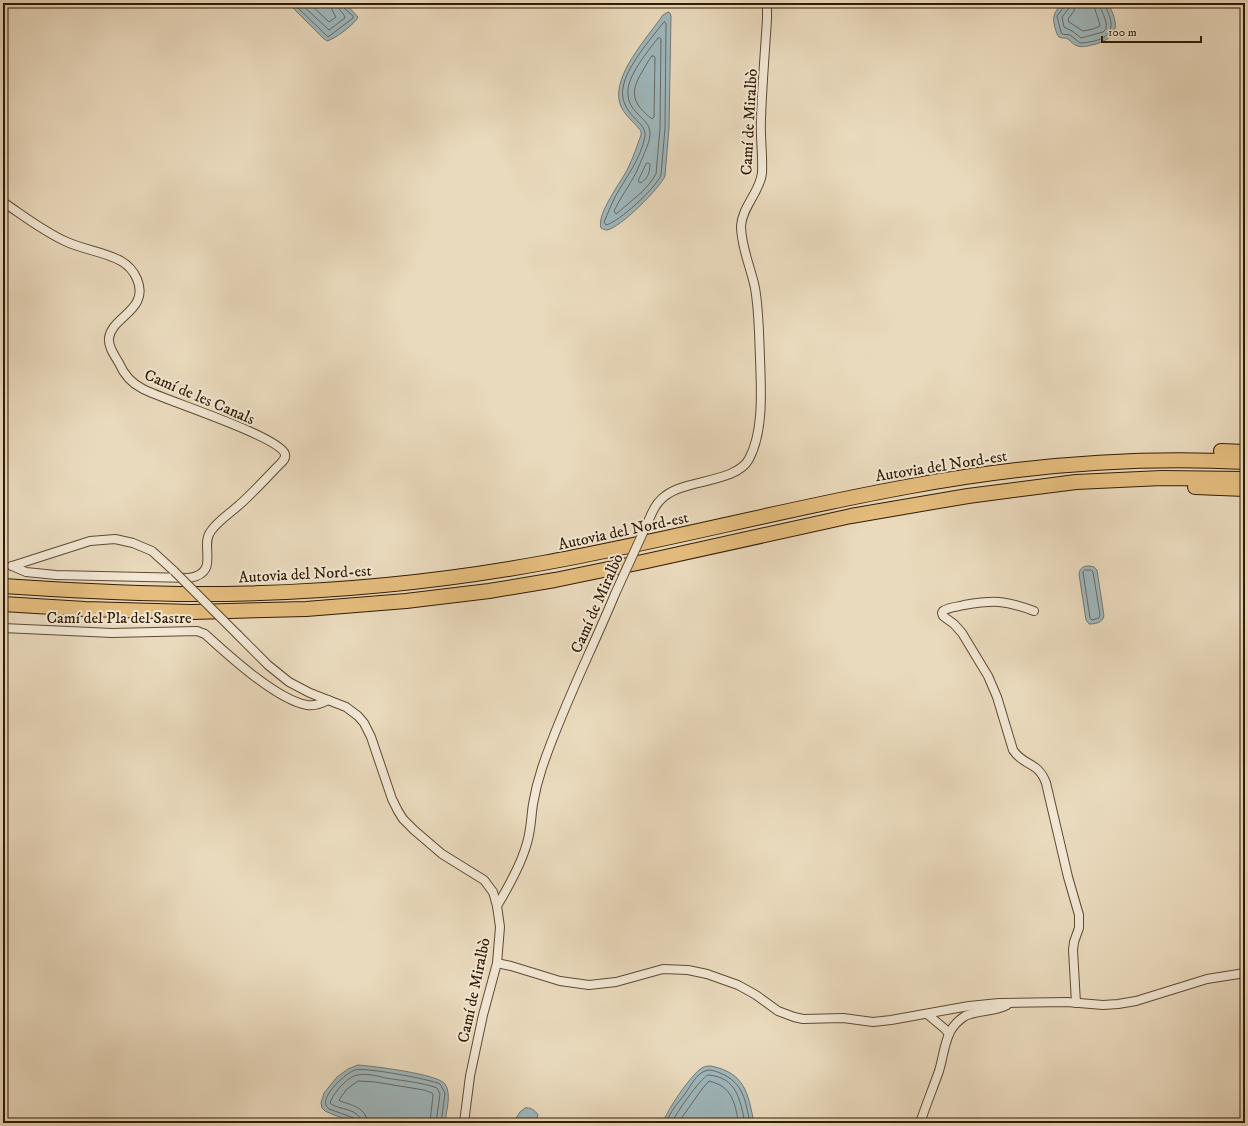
<svg xmlns="http://www.w3.org/2000/svg" width="1248" height="1126" viewBox="0 0 1248 1126" font-family="'IM FELL DW Pica',serif">
	<style>
		.water { fill: #9eb7bd; stroke: #737872 }
		.lines { fill: none; stroke-linecap: round; stroke-linejoin: round }
		.shore { stroke: #686860; stroke-width: 1 }
		.minor-casing { stroke: #604a31; stroke-width: 10 }
		.motorway-casing { stroke: #321a02; stroke-width: 16 }
		.minor { stroke: #f1e7d4; stroke-width: 8 }
		.motorway { stroke: #e5bd7e; stroke-width: 14 }
		.minor-bridge-casing { stroke: #604a31; stroke-width: 10; stroke-linecap: butt }
		.minor-bridge { stroke: #f1e7d4; stroke-width: 8 }
		.labels { text-anchor: middle; stroke-width: 4; stroke-linejoin: round; paint-order: stroke }
		.street-label { font-size: 16px; fill: #321a02; stroke: #f1e7d4 }
	</style>
	<rect width="100%" height="100%" fill="#eadabd"/>
	<filter id="stains"><feTurbulence type="fractalNoise" baseFrequency=".005" numOctaves="4"/><feColorMatrix values="0 0 0 0 .2 0 0 0 0 .09 0 0 0 0 .02 0 0 0 .5 -.17"/></filter>
	<radialGradient id="worn" r=".72"><stop offset=".6" stop-color="#630" stop-opacity="0"/><stop offset="1" stop-color="#630" stop-opacity=".3"/></radialGradient>
	<g class="water">
		<path d="M288 3H345L358 17C355 24 335 39 327 41L323 38Z"/>
		<path d="M1062 3H1108C1118 23 1121 36 1096 44 1091 45 1083 48 1078 46 1073 45 1071 41 1068 39 1065 37 1062 39 1059 37 1057 35 1056 31 1055 28 1052 16 1054 13 1062 3Z"/>
		<path d="M668 12 670 13 671 16 669 128 665 176C660 188 620 228 607 230 605 230 603 229 601 228 596 214 622 181 628 168 633 158 637 146 641 135V131C634 122 624 115 620 104 611 76 648 37 663 15Z"/>
		<path d="M1090 566 1094 567 1097 570 1104 616C1102 623 1096 624 1089 624L1086 620 1079 574C1080 567 1084 566 1090 566Z"/>
		<path d="M358 1065C372 1066 438 1074 445 1084 452 1094 446 1111 445 1123H358L334 1115 325 1111 322 1108 321 1103 324 1093 337 1077 348 1069Z"/>
		<path d="M711 1066C745 1073 748 1093 754 1123H663C665 1113 692 1073 702 1068 705 1066 708 1066 711 1066Z"/>
		<path d="M525 1108C530 1107 535 1110 538 1115L535 1123H513L520 1112Z"/>
	</g>
	<g class="lines">
		<g class="shore">
			<path d="M293 3 328 37 353 18V16L343 7 342 3"/>
			<path d="M300 3 329 30 345 18C344 12 337 10 337 3"/>
			<path d="M309 3 329 22 336 17 332 10 331 3"/>
			<path d="M1064 3V7L1057 16 1061 32 1062 34 1070 35 1080 43C1096 42 1116 38 1110 18 1109 13 1105 8 1105 3"/>
			<path d="M1069 3V8L1062 17 1064 27 1072 31 1081 38 1103 32 1106 29C1108 19 1100 12 1100 3"/>
			<path d="M1075 3 1074 11 1068 19 1069 22 1083 31 1093 29 1100 26C1099 18 1094 11 1094 3"/>
			<path d="M665 22 666 24 665 128 661 175C656 188 619 222 606 225L604 222C608 213 611 205 615 197 626 177 641 159 645 136 646 126 636 121 631 114 625 107 621 97 623 88 626 67 650 40 663 23Z"/>
			<path d="M660 38 661 39 660 128 656 174 650 183 642 192 622 209 616 214 614 211C620 198 629 186 636 173 639 167 641 160 644 154 647 147 650 140 650 133 650 124 642 119 637 113 632 108 628 102 628 94 626 77 648 51 658 38Z"/>
			<path d="M652 56H654L655 58 654 117 652 119C633 104 629 93 642 72 645 67 648 61 652 56Z"/>
			<path d="M648 163 650 164C650 173 647 180 640 183L638 181 646 164Z"/>
			<path d="M1085 570H1091L1093 572 1100 615 1099 618 1092 620 1090 618 1083 572Z"/>
			<path d="M356 1123V1120L354 1118 329 1109C324 1105 325 1100 328 1095 332 1087 346 1073 355 1070 365 1067 429 1079 440 1084L445 1093 441 1123"/>
			<path d="M361 1123C360 1107 339 1111 330 1103 333 1093 348 1076 358 1075 366 1073 377 1076 386 1078 403 1081 421 1082 437 1088L440 1094 436 1123"/>
			<path d="M367 1123C367 1108 352 1105 340 1101L339 1100 347 1089 358 1081 375 1082 424 1090 432 1093 433 1095 430 1123"/>
			<path d="M667 1123C669 1112 678 1103 685 1094 690 1087 696 1074 705 1071 710 1069 715 1071 720 1073 744 1083 745 1100 750 1123"/>
			<path d="M672 1123C674 1115 701 1078 708 1075 737 1077 740 1100 745 1123"/>
			<path d="M678 1123 702 1089 709 1081C733 1087 734 1102 739 1123"/>
		</g>
		<g class="minor-casing">
			<g id="minor">
				<path d="M3 202C24 216 44 232 67 242 85 250 105 252 121 261 128 265 134 272 137 279 150 310 112 316 109 338 108 347 115 356 119 363 124 375 131 383 143 389 164 400 279 436 285 454 286 459 283 461 280 464 266 478 253 493 238 506 229 514 218 521 211 531 199 546 221 573 189 578L56 575 26 572 12 566"/>
				<path d="M651 515C654 508 658 501 665 496 686 479 736 483 749 459 764 431 761 389 760 358 759 334 759 311 755 288 751 268 741 247 741 226 742 207 760 192 762 173 763 155 760 137 761 119 762 86 765 52 767 19V3"/>
				<path d="M12 566 90 541 115 539 133 543 152 551 174 571"/>
				<path d="M1034 611C1004 600 994 600 964 605 957 607 949 607 943 611L942 613 943 616 954 624 962 633 988 676 997 697 1013 750C1023 766 1038 761 1046 783L1068 877 1079 915V928L1074 942 1073 950 1076 1003"/>
				<path d="M3 628 112 633 197 631 205 634C228 655 277 700 307 705 315 706 321 704 328 700"/>
				<path d="M238 635 268 665 289 682 310 693 346 707 358 716 364 723 371 737 392 799 398 811 403 819 414 830 442 854 484 880 493 892 497 906 500 927 497 963 483 1015 470 1076 464 1123"/>
				<path d="M497 906C509 886 521 865 527 843 531 830 531 817 533 804 535 792 538 780 542 768 562 708 591 652 615 594"/>
				<path d="M497 963 511 966 560 981 589 985 616 982 663 969 688 970 707 974 738 985 756 995 778 1011 794 1017 803 1019 843 1018 873 1022 891 1020 969 1006 999 1003 1067 1002 1103 1005 1118 1004 1136 1001 1207 979 1245 973"/>
				<path d="M927 1014 945 1029 949 1034"/>
				<path d="M920 1123C926 1105 933 1088 939 1071 943 1058 944 1044 950 1032 953 1026 959 1020 965 1016 978 1010 994 1012 1007 1005"/>
			</g>
		</g>
		<g class="motorway-casing">
			<g id="motorway">
				<path d="M1221 451 1245 452"/>
				<path d="M1195 487 1245 489"/>
				<path d="M3 586C62 590 120 593 179 594 301 595 423 585 543 563 665 541 785 509 906 487 1018 466 1132 456 1245 462"/>
				<path d="M3 604 85 609 192 612 306 609 406 601 489 591 555 580 647 561 851 516 968 496 1076 482 1162 478 1245 479"/>
			</g>
		</g>
		<use href="#minor" class="minor"/>
		<use href="#motorway" class="motorway"/>
		<g class="minor-bridge-casing">
			<g id="minor-bridge">
				<path d="M174 571 238 635"/>
				<path d="M615 594 651 515"/>
			</g>
		</g>
		<use href="#minor-bridge" class="minor-bridge"/>
	</g>
	<g class="labels">
		<g class="street-label">
			<text transform="translate(748 122) rotate(-87)" y="6">Camí de Miralbò</text>
			<text transform="translate(200 396) rotate(23)" y="6">Camí de les Canals</text>
			<text transform="translate(941 465) rotate(-9)" y="6">Autovia del Nord-est</text>
			<text transform="translate(623 530) rotate(-12)" y="6">Autovia del Nord-est</text>
			<text transform="translate(305 573) rotate(-3)" y="6">Autovia del Nord-est</text>
			<text transform="translate(596 603) rotate(-66)" y="6">Camí de Miralbò</text>
			<text x="119" y="623">Camí del Pla del Sastre</text>
			<text transform="translate(473 990) rotate(-78)" y="6">Camí de Miralbò</text>
		</g>
	</g>
	<rect width="1248" height="1126" fill="none" stroke="#eadabd" stroke-width="16"/>
	<rect x="4" y="4" width="1240" height="1118" fill="none" stroke="#321a02" stroke-width="2"/>
	<rect x="8" y="8" width="1232" height="1110" fill="none" stroke="#321a02"/>
	<path d="M1102 36v6h99v-6" fill="none" stroke="#321a02" stroke-width="2"/>
	<text x="1108" y="36" font-size="12" fill="#321a02" stroke="#f1e7d4" stroke-width="3" paint-order="stroke">100 m</text>
	<rect width="100%" height="100%" filter="url(#stains)"/>
	<rect width="100%" height="100%" fill="url(#worn)"/>
</svg>
